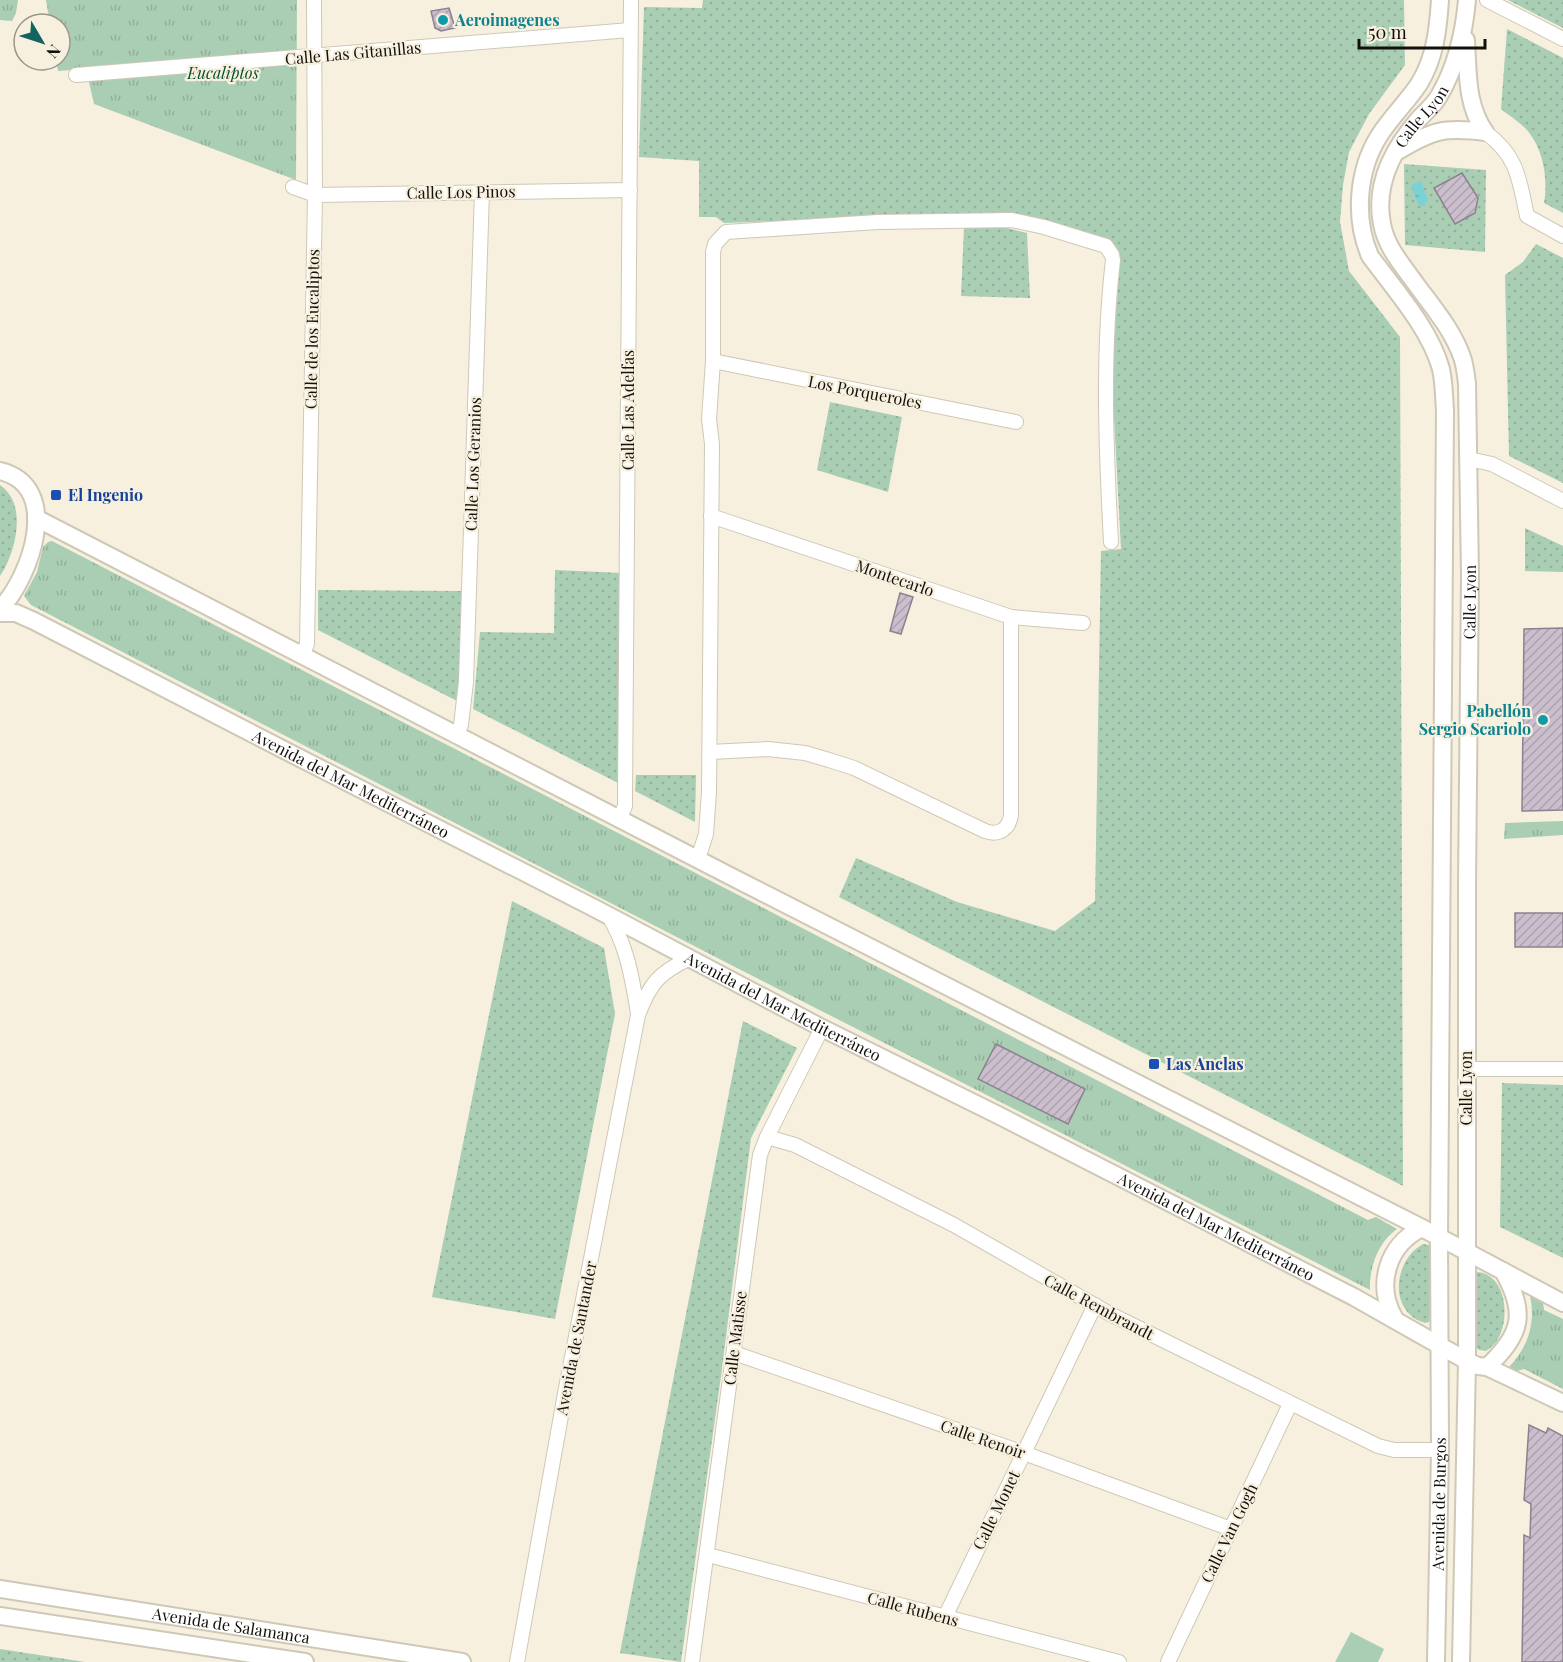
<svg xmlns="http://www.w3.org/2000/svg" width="1563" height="1662" viewBox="0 0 1563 1662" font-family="'Playfair Display',serif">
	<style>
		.grass { fill: url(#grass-dots) }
		.park { fill: url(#park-tufts) }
		.pitch { fill: #a9ceb4 }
		.water { fill: url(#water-ripples) }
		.building { fill: url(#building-hatch); stroke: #8d818f; stroke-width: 1.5 }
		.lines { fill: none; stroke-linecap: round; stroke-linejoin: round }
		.minor-casing { stroke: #cfc8b6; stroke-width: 16 }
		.tertiary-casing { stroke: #cfc8b6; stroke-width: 20 }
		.minor { stroke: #fff; stroke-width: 14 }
		.tertiary { stroke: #fff; stroke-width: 16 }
		.culture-dot { fill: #0f9aa8; stroke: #f7f0de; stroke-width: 2 }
		.transit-dot { fill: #1a4fb4; stroke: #f7f0de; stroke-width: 2 }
		.labels { text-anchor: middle; stroke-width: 4.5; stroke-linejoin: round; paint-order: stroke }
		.culture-label { font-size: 16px; font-weight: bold; fill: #0d838f; stroke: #f7f0de; text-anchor: start }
		.street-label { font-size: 16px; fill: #12100a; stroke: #f7f0de }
		.park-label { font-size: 16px; font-style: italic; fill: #044e2a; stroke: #f7f0de }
		.transit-label { font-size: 16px; font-weight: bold; fill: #164399; stroke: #f7f0de; text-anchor: start }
	</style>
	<defs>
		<pattern id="grass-dots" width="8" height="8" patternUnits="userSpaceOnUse" patternTransform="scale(1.5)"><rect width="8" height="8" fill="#a9ceb4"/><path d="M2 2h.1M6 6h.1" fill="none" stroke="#90b099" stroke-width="1.8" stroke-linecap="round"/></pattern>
		<pattern id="park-tufts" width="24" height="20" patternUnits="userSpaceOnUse" patternTransform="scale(1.5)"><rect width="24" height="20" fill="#a9ceb4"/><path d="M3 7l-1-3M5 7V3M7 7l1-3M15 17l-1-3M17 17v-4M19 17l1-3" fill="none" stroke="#90b099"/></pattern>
		<pattern id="water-ripples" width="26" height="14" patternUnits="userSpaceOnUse" patternTransform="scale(1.5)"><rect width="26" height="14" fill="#7ad2d5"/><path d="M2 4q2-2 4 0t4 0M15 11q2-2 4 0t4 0" fill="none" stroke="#68b3b6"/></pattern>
		<pattern id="building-hatch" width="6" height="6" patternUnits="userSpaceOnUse" patternTransform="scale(1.5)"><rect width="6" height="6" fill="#cbbecd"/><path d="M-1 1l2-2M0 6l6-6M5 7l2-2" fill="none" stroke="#ada2af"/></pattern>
	</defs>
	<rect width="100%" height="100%" fill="#f7f0de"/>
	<g class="grass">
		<path d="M703 0H1404L1405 65 1369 114 1349 152 1343 185 1340 222 1349 271 1400 337 1403 1186 839 897 856 858 957 902 1055 931 1095 901 1101 551 1121 549 1113 399 1112 311 1120 254 1110 244 1013 213 724 223 716 217H699V161L639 157 644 7 702 8Z"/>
		<path d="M1508 0H1563V28Z"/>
		<path d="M1507 29 1563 58V213L1544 203C1548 182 1544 152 1530 134 1523 124 1511 117 1501 109Z"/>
		<path d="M1404 164 1486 170 1485 252 1405 245Z"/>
		<path d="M1000 226 1027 233 1030 298 961 296 964 228Z"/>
		<path d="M1536 244 1563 258V483L1509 456 1505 275 1523 262Z"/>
		<path d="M830 402 902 417 888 492 817 470Z"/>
		<path d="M0 485C28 504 16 552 0 576Z"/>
		<path d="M1525 528 1563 546V572L1525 571Z"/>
		<path d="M555 570 622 573 620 784 473 709 480 632 554 633Z"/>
		<path d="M318 590 462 591 459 702 318 630Z"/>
		<path d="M636 775H696L695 822 635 791Z"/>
		<path d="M512 901 604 948 615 1014 555 1319 432 1297Z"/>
		<path d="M743 1021 797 1048 751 1138 721 1376 681 1662 620 1653Z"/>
		<path d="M1502 1083 1563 1085V1258L1500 1227Z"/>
		<path d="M1423 1244 1429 1245 1432 1248V1317L1429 1322 1425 1323C1388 1313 1393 1260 1423 1244Z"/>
		<path d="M1477 1272C1506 1274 1510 1317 1499 1337 1496 1343 1492 1347 1486 1351L1479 1350 1474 1345V1275Z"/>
		<path d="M0 1649 85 1662H0Z"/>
	</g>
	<g class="park">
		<path d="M0 0H18L16 13 12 21 0 20Z"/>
		<path d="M46 0H297L296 180 94 104 86 69 58 71 56 60H60V24H50Z"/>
		<path d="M52 541 1368 1220 1376 1217 1397 1229C1378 1242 1369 1268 1370 1290L735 967 31 605 24 596 37 572 43 547 48 542Z"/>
		<path d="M1563 821V835L1504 839 1505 823Z"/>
		<path d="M1530 1296 1543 1303 1544 1310 1563 1319V1389L1524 1369 1517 1371 1509 1367C1528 1347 1536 1323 1530 1296Z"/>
	</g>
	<path class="pitch" d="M1351 1632 1384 1649 1378 1662H1335Z"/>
	<path class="water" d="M1421 181 1428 200 1425 203 1426 205 1423 206 1418 204 1411 185Z"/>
	<g class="building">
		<path d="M449 8 455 28 441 31 435 28 431 11Z"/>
		<path d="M1462 173 1478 198 1475 213 1455 224 1434 188Z"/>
		<path d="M900 593 913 597 901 634 890 631Z"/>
		<path d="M1563 628V810L1522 811 1524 629Z"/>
		<rect x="1515" y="913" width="48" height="34"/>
		<path d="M996 1044 1085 1089 1068 1124 978 1079Z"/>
		<path d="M1529 1425 1546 1433 1548 1428 1563 1436V1662H1522L1524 1535 1530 1538 1531 1504 1524 1500Z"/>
	</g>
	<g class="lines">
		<g class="minor-casing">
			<g id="minor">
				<path d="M1487 0 1563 39"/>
				<path d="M76 75 630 30"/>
				<path d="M1485 132C1518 156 1519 179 1527 216L1563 236"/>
				<path d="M293 187 315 195 630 190"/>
				<path d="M713 361 1016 422"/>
				<path d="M1469 459 1492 464 1563 501"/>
				<path d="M711 516 1011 617 1083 623"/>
				<path d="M302 656 307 644 315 195 314 0"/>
				<path d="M456 736 461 725 466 682 482 192"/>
				<path d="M710 752 768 749 805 753 829 760 854 768 985 831C999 836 1009 829 1011 815V617"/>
				<path d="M620 818 625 806V793L631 0"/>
				<path d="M698 859 706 834 709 792 712 444 709 419 713 361V252L715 244 726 232 878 222 1012 220 1044 227 1106 246 1112 255 1113 260C1102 353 1106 449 1111 542"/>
				<path d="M608 915C627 945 632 978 638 1013"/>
				<path d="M1466 1069H1563"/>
				<path d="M767 1137 795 1145 954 1225 1110 1314 1378 1446 1394 1450H1440"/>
				<path d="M734 1353 1024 1453 1231 1529"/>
				<path d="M708 1555 1119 1662"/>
				<path d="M945 1617 1095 1305"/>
				<path d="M517 1662 566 1388 638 1015C650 983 659 973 690 958"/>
				<path d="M692 1662 760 1155 767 1137 822 1028"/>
				<path d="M1168 1662 1290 1404"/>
			</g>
		</g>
		<g class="tertiary-casing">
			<g id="tertiary">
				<path d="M1466 40C1468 72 1466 105 1485 132"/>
				<path d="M1398 151C1433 130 1444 127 1485 132"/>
				<path d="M0 471C63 486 31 577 0 609"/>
				<path d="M36 518 734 878 1422 1228 1563 1303"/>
				<path id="s1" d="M0 613H16L34 621 290 753 596 909 822 1028 1000 1116 1354 1297 1467 1361 1478 1366 1487 1367 1563 1403"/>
				<path d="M1395 1319C1375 1286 1387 1245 1422 1228"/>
				<path d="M1487 1367C1522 1334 1527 1313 1503 1271"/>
				<path id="s2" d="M0 1589 462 1662"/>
				<path d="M0 1616 305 1662"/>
				<path id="s3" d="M1436 1662 1440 1450 1439 1237 1445 411C1444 397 1444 382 1441 369 1430 329 1395 290 1370 256 1354 219 1357 171 1379 136 1391 117 1407 102 1419 84 1435 58 1438 30 1440 0"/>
				<path id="s4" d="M1461 1662 1467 1361V883L1470 575 1467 384C1466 375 1465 365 1462 357 1452 328 1430 304 1413 280 1400 262 1386 246 1382 224 1374 184 1393 149 1418 120 1425 112 1434 105 1439 96 1456 67 1464 34 1467 0"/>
			</g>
		</g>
		<use href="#minor" class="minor"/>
		<use href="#tertiary" class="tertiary"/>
	</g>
	<g class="culture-dot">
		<circle cx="443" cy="20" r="6"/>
		<circle cx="1543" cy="720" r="6"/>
	</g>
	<g class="transit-dot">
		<rect x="50" y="489" width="12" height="12" rx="3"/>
		<rect x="1148" y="1058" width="12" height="12" rx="3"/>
	</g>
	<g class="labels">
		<g class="culture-label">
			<text x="455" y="26">Aeroimagenes</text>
			<text x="1531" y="717" text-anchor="end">Pabellón<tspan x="1531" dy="18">Sergio Scariolo</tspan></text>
		</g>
		<g class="street-label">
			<text transform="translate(353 53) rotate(-5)" y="6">Calle Las Gitanillas</text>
			<text dy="6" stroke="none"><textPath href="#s4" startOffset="1581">Calle Lyon</textPath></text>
			<text transform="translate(461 192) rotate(-1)" y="6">Calle Los Pinos</text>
			<text transform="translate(312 329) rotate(-89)" y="6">Calle de los Eucaliptos</text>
			<text transform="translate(865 392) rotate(11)" y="6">Los Porqueroles</text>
			<text transform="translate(628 410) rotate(-90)" y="6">Calle Las Adelfas</text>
			<text transform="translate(473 464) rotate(-88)" y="6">Calle Los Geranios</text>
			<text transform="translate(895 578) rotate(19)" y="6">Montecarlo</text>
			<text dy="6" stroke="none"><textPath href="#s4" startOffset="1060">Calle Lyon</textPath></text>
			<text dy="6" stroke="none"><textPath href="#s1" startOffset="392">Avenida del Mar Mediterráneo</textPath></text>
			<text dy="6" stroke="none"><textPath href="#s1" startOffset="878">Avenida del Mar Mediterráneo</textPath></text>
			<text transform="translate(1466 1088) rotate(-90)" y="6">Calle Lyon</text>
			<text dy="6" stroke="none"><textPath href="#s1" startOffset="1364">Avenida del Mar Mediterráneo</textPath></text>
			<text transform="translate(1099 1307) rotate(28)" y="6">Calle Rembrandt</text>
			<text transform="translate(576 1338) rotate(-79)" y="6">Avenida de Santander</text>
			<text transform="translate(735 1338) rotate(-83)" y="6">Calle Matisse</text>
			<text transform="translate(983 1439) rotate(19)" y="6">Calle Renoir</text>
			<text dy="6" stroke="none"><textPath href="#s3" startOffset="158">Avenida de Burgos</textPath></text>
			<text transform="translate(996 1510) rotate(-64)" y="6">Calle Monet</text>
			<text transform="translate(1229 1533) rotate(-64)" y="6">Calle Van Gogh</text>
			<text transform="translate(913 1609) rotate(15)" y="6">Calle Rubens</text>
			<text dy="6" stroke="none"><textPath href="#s2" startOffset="234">Avenida de Salamanca</textPath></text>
		</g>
		<g class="park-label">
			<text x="223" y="79">Eucaliptos</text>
		</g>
		<g class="transit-label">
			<text x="68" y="501">El Ingenio</text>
			<text x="1166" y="1070">Las Anclas</text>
		</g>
	</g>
	<g transform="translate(42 42) rotate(129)"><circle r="28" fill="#f7f0de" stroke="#9b9689" stroke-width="1.5"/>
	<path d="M0-4.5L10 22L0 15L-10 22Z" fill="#136363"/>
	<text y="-9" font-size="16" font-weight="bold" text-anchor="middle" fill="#12100a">N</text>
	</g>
	<path d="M1359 39v9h126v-9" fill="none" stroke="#12100a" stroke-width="3"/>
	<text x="1368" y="39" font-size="18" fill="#12100a" stroke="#f7f0de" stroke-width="4.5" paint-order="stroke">50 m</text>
</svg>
